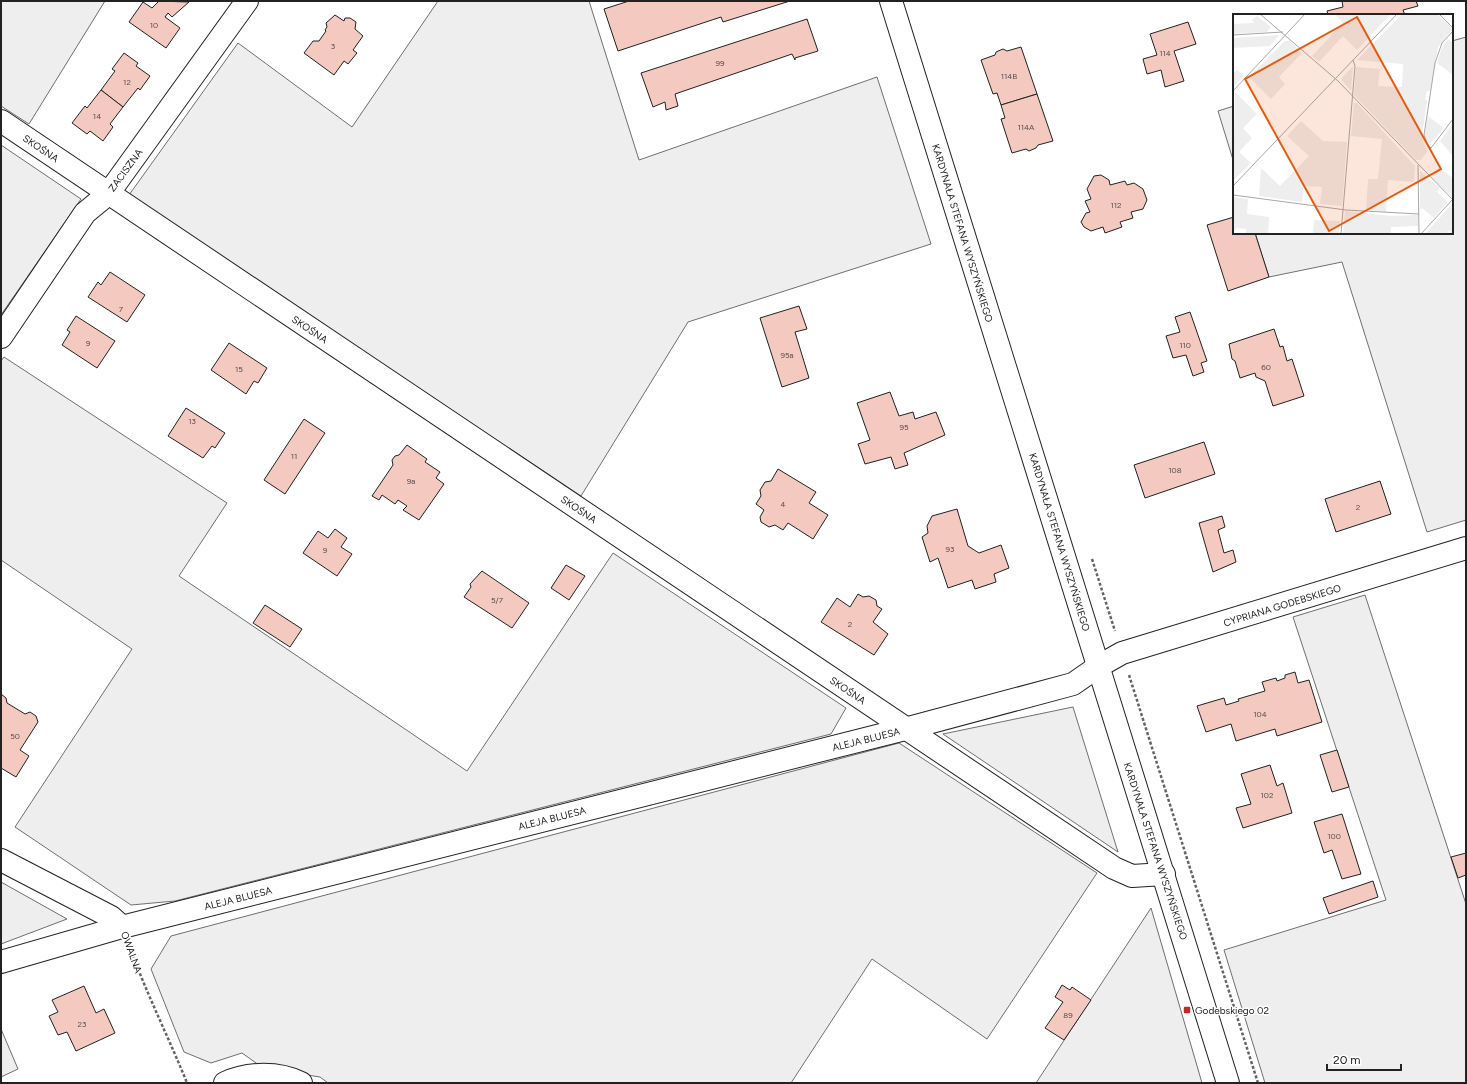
<svg xmlns="http://www.w3.org/2000/svg" width="1467" height="1084" viewBox="0 0 1467 1084" font-family="Figtree,sans-serif">
	<style>
		.green { fill: #eee; stroke: #6f6f6f }
		.building { fill: #f3c9c0; stroke: #222 }
		.lines { fill: none; stroke-linecap: round; stroke-linejoin: round }
		.minor-casing { stroke: #222; stroke-width: 24 }
		.major-casing { stroke: #222; stroke-width: 24 }
		.path { stroke: #646464; stroke-width: 2.5; stroke-dasharray: 3 2; stroke-linecap: butt }
		.minor { stroke: #fff; stroke-width: 22 }
		.major { stroke: #fff; stroke-width: 22 }
		.poi-dot { fill: #c62828; stroke: #fff; stroke-width: 1.5 }
		.labels { text-anchor: middle; stroke-width: 3; stroke-linejoin: round; paint-order: stroke }
		.number-label { font-size: 8px; fill: #564c4a }
		.street-label { font-size: 10px; fill: #222; stroke: #fff }
		.poi-label { font-size: 10px; fill: #222; stroke: #fff; text-anchor: start }
		.inset-road { fill: none; stroke: #a7a7a7; stroke-width: 1 }
		.view { fill: #e8590c; fill-opacity: 0.15; stroke: #e8590c; stroke-width: 2 }
		.inset-edge { fill: none; stroke: #222; stroke-width: 2 }
	</style>
	<rect width="100%" height="100%" fill="#fff"/>
	<g class="green">
		<path d="M1 1H105L29 124 1 106Z"/>
		<path d="M438 1H589L639 160 877 77 931 244 688 322 581 496 129 195 238 43 352 127Z"/>
		<path d="M1466 37V520L1427 532 1342 262 1269 277 1255 233H1452V41Z"/>
		<path d="M1234 106V163L1218 111Z"/>
		<path d="M1 145 81 199 1 315Z"/>
		<path d="M4 357 227 503 179 576 467 771 613 553 846 708 831 734 175 901 131 905 15 827 132 649 1 560V361Z"/>
		<path d="M1365 595 1466 904V1083H1265L1224 950 1386 900 1293 617Z"/>
		<path d="M1073 707 1118 852 943 734Z"/>
		<path d="M899 743 1097 873 987 1039 872 959 791 1083H328L320 1077 263 1068 242 1053 211 1063 184 1052 151 969 171 936Z"/>
		<path d="M1 882 67 919 1 944Z"/>
		<path d="M1151 908 1202 1083H1036Z"/>
		<path d="M1 1029 18 1069 1 1077Z"/>
	</g>
	<g class="building">
		<path d="M157 1 189 2 172 17 168 13 165 17 180 28 166 48 129 22 143 2 152 8 158 2Z"/>
		<path d="M629 1H790L723 22 721 17 618 51 604 9Z"/>
		<path d="M1342 1H1416L1418 6 1403 10 1405 15H1328L1327 11 1343 7Z"/>
		<path d="M335 15 344 21 345 18H350L356 22 355 29 363 36 353 50 357 53 348 64 344 61 334 75 304 53 313 41H319L326 31 325 30 327 27 326 23Z"/>
		<path d="M807 19 818 51 795 58V60L792 54 675 94 678 106 666 110 665 102 653 107 641 73Z"/>
		<path d="M1188 22 1196 44 1174 51 1184 81 1165 87 1161 70 1147 74 1143 59 1157 55 1150 34Z"/>
		<path d="M1021 47 1037 94 1001 105 997 93 993 94 981 60 995 55 996 52 1003 49 1007 51Z"/>
		<path d="M124 53 138 63 136 66 150 76 140 90 138 88 123 107 101 90 115 71 112 69Z"/>
		<path d="M101 90 123 107 110 124 113 127 103 141 90 131 87 134 72 123 85 106 87 108Z"/>
		<path d="M1037 94 1053 141 1038 145 1036 148 1029 151 1026 149 1012 153 1001 119 1005 118 1001 105Z"/>
		<path d="M1101 175 1109 180 1110 185 1125 181 1127 185 1134 183 1143 189 1147 200 1143 209 1131 212 1133 218 1120 222 1122 227 1105 233 1103 227 1091 231 1084 227 1081 222 1086 213 1090 212 1085 201 1091 199 1087 189 1094 176Z"/>
		<path d="M1234 217V233H1255L1269 277 1228 291 1207 225Z"/>
		<path d="M110 272 145 295 127 322 88 297 98 282 101 285Z"/>
		<path d="M799 306 807 329 795 332 809 378 782 387 760 318Z"/>
		<path d="M1190 312 1207 361 1201 363 1204 372 1193 376 1186 355 1173 358 1166 336 1180 332 1175 317Z"/>
		<path d="M76 316 115 341 97 368 62 345 70 332 67 330Z"/>
		<path d="M1274 329 1280 347 1283 346 1287 361 1292 359 1304 396 1273 406 1265 381 1256 377 1255 373 1240 378 1235 361 1232 359 1229 344Z"/>
		<path d="M229 343 267 368 258 383 254 381 246 394 211 370Z"/>
		<path d="M890 392 899 416 913 412 915 419 936 412 945 435 904 453 908 465 895 469 891 457 865 464 858 444 870 440 857 403Z"/>
		<path d="M186 408 225 433 215 448 212 446 203 458 168 436Z"/>
		<path d="M304 419 325 433 285 494 264 480Z"/>
		<path d="M1204 442 1215 474 1145 498 1134 465Z"/>
		<path d="M407 445 427 459 425 462 440 472 436 478 444 484 419 520 403 510 407 506 398 500 395 504 382 495 379 500 372 496 393 465 392 460 395 456 399 455Z"/>
		<path d="M778 469 816 492 809 503 828 515 813 539 788 523 783 530 775 525 769 527 761 522 760 517 764 510 756 504 761 496 760 490 765 482 771 481Z"/>
		<path d="M1380 481 1391 514 1336 532 1325 499Z"/>
		<path d="M957 509 968 546 979 553 1001 545 1009 568 994 574 996 582 975 589 972 580 948 588 938 558 930 562 922 537 928 533 927 526 932 516Z"/>
		<path d="M1222 516 1225 527 1218 530 1224 553 1233 550 1236 562 1213 572 1199 523Z"/>
		<path d="M335 529 347 538 341 547 352 554 337 576 303 553 318 531 328 538Z"/>
		<path d="M566 565 585 576 569 600 551 588Z"/>
		<path d="M482 571 529 603 512 628 464 597 471 587 470 584Z"/>
		<path d="M858 594 863 597 869 596 876 600 877 606 882 609 873 622 888 634 874 655 821 622 837 598 850 607Z"/>
		<path d="M265 605 302 629 290 647 253 623Z"/>
		<path d="M1295 672 1298 683 1309 680 1322 722 1277 736 1275 729 1236 741 1231 724 1206 732 1197 706 1224 698 1226 705 1239 701 1238 699 1265 691 1262 682 1276 678 1277 681 1285 678V675Z"/>
		<path d="M1 694 6 698 7 703 25 714 30 712 36 716 38 722 20 750 29 756 16 777 1 768Z"/>
		<path d="M1337 750 1349 787 1332 792 1320 755Z"/>
		<path d="M1270 765 1277 786 1283 783 1292 813 1243 828 1236 808 1251 804 1241 774Z"/>
		<path d="M1342 814 1361 874 1342 879 1332 850 1324 853 1314 822Z"/>
		<path d="M1466 853V875L1458 878 1451 857Z"/>
		<path d="M1373 881 1378 897 1329 914 1323 898Z"/>
		<path d="M1062 985 1070 990 1072 987 1091 1000 1064 1040 1045 1028 1063 1002 1055 997Z"/>
		<path d="M84 986 96 1013 104 1009 115 1033 76 1051 67 1032 58 1035 49 1016 58 1012 52 1000Z"/>
	</g>
	<g class="lines">
		<g class="minor-casing">
			<g id="minor">
				<path d="M1 121 1114 868 1132 876 1164 874"/>
				<path d="M1 337 85 213 108 194 247 1"/>
				<path d="M1 860 111 917 122 927"/>
				<path d="M1 962 122 927 905 729 1073 684 1099 666 1122 653 1466 548"/>
				<path d="M225 1083C248 1072 279 1072 301 1083"/>
			</g>
		</g>
		<g class="major-casing">
			<path id="major" d="M891 1 1228 1083"/>
		</g>
		<g class="path">
			<path d="M1092 559 1115 631"/>
			<path d="M1129 675 1258 1083"/>
			<path d="M131 950C147 995 169 1038 187 1083"/>
		</g>
		<use href="#minor" class="minor"/>
		<use href="#major" class="major"/>
	</g>
	<rect class="poi-dot" x="1183" y="1006" width="8" height="8" rx="2"/>
	<g class="labels">
		<g class="number-label">
			<text x="154" y="28">10</text>
			<text x="333" y="49">3</text>
			<text x="1165" y="56">114</text>
			<text x="720" y="66">99</text>
			<text x="1009" y="79">114B</text>
			<text x="127" y="85">12</text>
			<text x="97" y="119">14</text>
			<text x="1026" y="130">114A</text>
			<text x="1116" y="208">112</text>
			<text x="121" y="312">7</text>
			<text x="88" y="346">9</text>
			<text x="1185" y="348">110</text>
			<text x="787" y="358">95a</text>
			<text x="1266" y="370">60</text>
			<text x="239" y="372">15</text>
			<text x="192" y="424">13</text>
			<text x="904" y="430">95</text>
			<text x="294" y="459">11</text>
			<text x="1175" y="473">108</text>
			<text x="411" y="484">9a</text>
			<text x="783" y="507">4</text>
			<text x="1358" y="510">2</text>
			<text x="950" y="552">93</text>
			<text x="325" y="553">9</text>
			<text x="497" y="603">5/7</text>
			<text x="850" y="627">2</text>
			<text x="1260" y="717">104</text>
			<text x="15" y="739">50</text>
			<text x="1267" y="798">102</text>
			<text x="1334" y="839">100</text>
			<text x="1068" y="1018">89</text>
			<text x="82" y="1027">23</text>
		</g>
		<g class="street-label">
			<text transform="translate(41 148) rotate(34)" y="4">SKOŚNA</text>
			<text transform="translate(125 170) rotate(-54)" y="4">ZACISZNA</text>
			<text transform="translate(963 233) rotate(73)" y="4">KARDYNAŁA STEFANA WYSZYŃSKIEGO</text>
			<text transform="translate(310 329) rotate(34)" y="4">SKOŚNA</text>
			<text transform="translate(579 509) rotate(34)" y="4">SKOŚNA</text>
			<text transform="translate(1060 542) rotate(73)" y="4">KARDYNAŁA STEFANA WYSZYŃSKIEGO</text>
			<text transform="translate(1282 605) rotate(-17)" y="4">CYPRIANA GODEBSKIEGO</text>
			<text transform="translate(848 690) rotate(34)" y="4">SKOŚNA</text>
			<text transform="translate(866 739) rotate(-14)" y="4">ALEJA BLUESA</text>
			<text transform="translate(552 818) rotate(-14)" y="4">ALEJA BLUESA</text>
			<text transform="translate(1156 851) rotate(72)" y="4">KARDYNAŁA STEFANA WYSZYŃSKIEGO</text>
			<text transform="translate(238 898) rotate(-14)" y="4">ALEJA BLUESA</text>
			<text transform="translate(132 952) rotate(70)" y="4">OWALNA</text>
		</g>
		<g class="poi-label">
			<text x="1195" y="1014">Godebskiego 02</text>
		</g>
	</g>
	<g transform="translate(1233 14)">
		<rect width="220" height="220" fill="#fff"/>
		<path d="M102 0H158L124 36 110 22 86 48 79 42 110 9ZM169 0H204L220 15 205 33 197 77H194L192 86 194 87 189 122 194 138 188 146H183L121 81 123 53 147 55 145 72 169 73 170 50 124 46ZM24 2 38 13 34 18 1 20 0 10 21 9 19 6ZM46 21 37 32 0 34V24ZM215 25 220 29V61L204 49 208 36ZM52 27H57L69 39 46 63 52 70 38 85 16 63ZM120 52 118 77 108 65ZM4 56 11 61 0 73V59ZM2 78 24 100 10 114 19 124 6 138 18 149 0 167ZM121 89H124L182 152 181 168 155 166 153 198 133 196 135 165H145L149 125 118 122ZM195 102 211 114 197 130 191 125ZM68 107 90 127 114 128 109 192 87 190 89 173 71 172 69 188 26 182 28 154 47 172 76 142 54 122ZM220 109V142L207 127ZM206 154 220 164V184L198 163ZM187 157 207 174 204 178 213 186 214 189 201 204 189 194 187 196ZM0 183 15 185 14 200 36 203 35 220H13V215L4 214 0 217ZM217 192 220 194V220L216 217 213 220H192ZM112 197 158 202 185 201V212L158 213V220H110ZM81 206 107 207 106 220H57L80 219Z" fill="#eee"/>
		<path class="inset-road" d="M27 0 105 67 220 186M206 0 220 14M220 17 209 29 202 49 191 121 195 131 198 134 220 105M0 21 50 18M0 77 72 0M185 151 186 220M0 172 164 0M0 181 113 196 186 200M108 220 122 52 120 46M188 220 220 185"/>
		<path class="view" d="M124 3 208 155 96 217 12 65Z"/>
		<rect width="220" height="220" class="inset-edge"/>
	</g>
	<rect width="1467" height="1084" fill="none" stroke="#222222" stroke-width="4"/>
	<path d="M1327 1064v6h74v-6" fill="none" stroke="#222222" stroke-width="2"/>
	<text x="1333" y="1064" font-size="12" fill="#222222" stroke="#ffffff" stroke-width="3" paint-order="stroke">20 m</text>
</svg>
